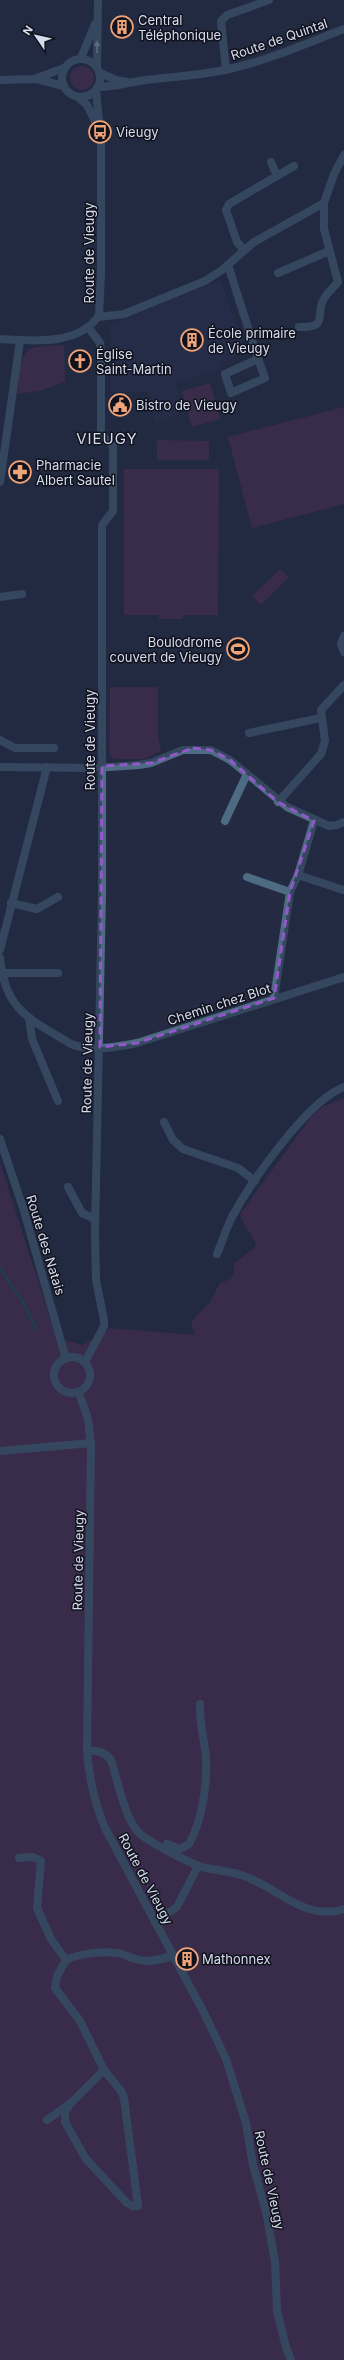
<svg xmlns="http://www.w3.org/2000/svg" width="344" height="2360" viewBox="0 0 344 2360" font-family="Inter,sans-serif">
	<style>
		.built { fill: #28304f }
		.green { fill: #542e54 }
		.lines { fill: none; stroke-linecap: round; stroke-linejoin: round }
		.stream { stroke: #125a68; stroke-width: 2.5 }
		.minor { stroke: #4d6c84; stroke-width: 8 }
		.oneway { fill: #a7b5c8 }
		.marked { fill: none; stroke: #9258ca; stroke-width: 3; stroke-dasharray: 8 5; stroke-linejoin: round }
		.labels { text-anchor: middle; stroke-width: 3; stroke-linejoin: round; paint-order: stroke }
		.poi-label { font-size: 13px; fill: #d7dcec; stroke: #10131e; text-anchor: start }
		.street-label { font-size: 13px; fill: #d7dcec; stroke: #10131e }
		.quarter-label { font-size: 15px; letter-spacing: 1px; fill: #d7dcec; stroke: #10131e }
	</style>
	<rect width="100%" height="100%" fill="#232a42"/>
	<path class="built" d="M220 280 245 350 221 364 222 369 176 383 182 412 155 423 148 391 111 392V325Z"/>
	<g class="green">
		<circle cx="82" cy="78" r="12"/>
		<path d="M64 345 65 382 39 391 17 394C19 381 18 354 32 348 41 345 55 346 64 345Z"/>
		<path d="M210 383 220 419 192 427 182 391Z"/>
		<path d="M344 407V504L252 528 228 437Z"/>
		<path d="M157 440 209 441V460H157Z"/>
		<path d="M124 469H219L218 615H183V619H159V615H124Z"/>
		<path d="M280 569 289 577 261 605 252 596Z"/>
		<path d="M110 687H158V736L161 751 144 759H114L109 754Z"/>
		<path d="M344 1098V2360H0V1163L56 1337 83 1345 110 1328 195 1335 191 1322 210 1302 220 1283 231 1279 234 1274V1264L256 1246C253 1233 244 1227 240 1214L312 1116 323 1107Z"/>
	</g>
	<g class="lines">
		<path class="stream" d="M0 1268 24 1304 36 1329"/>
		<g class="minor">
			<path d="M81 58 95 24"/>
			<circle cx="81" cy="78" r="19"/>
			<path d="M97 67 98 0"/>
			<path d="M226 70 221 21 227 15 269 0"/>
			<path d="M100 73 116 80 127 82"/>
			<path d="M37 78 64 68"/>
			<path d="M0 80 36 79 64 86"/>
			<path d="M98 87C115 87 129 82 146 80 173 77 199 75 225 70 266 61 305 44 344 29"/>
			<path d="M78 97 87 105 96 123"/>
			<path d="M271 162 277 176"/>
			<path d="M244 250 237 242 226 210 229 204 294 166"/>
			<path d="M228 265 258 359"/>
			<path d="M278 273 329 251"/>
			<path d="M98 317 124 314 205 281 222 270 254 242 324 203 334 174 344 155"/>
			<path d="M299 327C331 328 313 314 325 297 328 292 334 287 338 282L324 229V203"/>
			<path d="M0 339C31 341 80 346 99 315L101 274V143L96 90"/>
			<path d="M258 359 265 378 231 393 225 374Z"/>
			<path d="M0 482 20 341"/>
			<path d="M0 597 22 594"/>
			<path d="M344 636 341 644 344 652"/>
			<path d="M249 733 321 718"/>
			<path d="M0 740 15 748H54"/>
			<path d="M0 767 94 768 139 765 151 763 183 750H211L230 760 287 807 329 826 337 825 344 822"/>
			<path d="M278 802 321 754 325 741 321 710 344 685"/>
			<path d="M225 821 247 774"/>
			<path d="M298 875 343 890"/>
			<path d="M247 877 290 892"/>
			<path d="M11 903 37 909 58 897"/>
			<path d="M0 950 47 767"/>
			<path d="M0 958C5 1011 30 1019 71 1044 90 1052 118 1047 137 1043L344 977"/>
			<path d="M3 973H58"/>
			<path d="M274 998 290 892 298 875 314 821"/>
			<path d="M29 1018 32 1039 58 1101"/>
			<path d="M164 1122 173 1140 183 1149 238 1168 255 1181"/>
			<path d="M0 1139 24 1211 66 1359"/>
			<path d="M68 1187 82 1213 95 1219"/>
			<path d="M217 1254C222 1242 226 1229 232 1217 251 1182 307 1101 344 1087"/>
			<circle cx="72" cy="1375" r="18"/>
			<path d="M85 1362 104 1326V1320L96 1280 95 1232 102 895V525L113 511V446L101 434V351L100 343 88 327"/>
			<path d="M79 1393 88 1419 91 1445 87 1750C89 1779 94 1802 105 1828L204 2013 226 2059 246 2123 253 2165 267 2216 275 2262 277 2311 286 2347 291 2360"/>
			<path d="M0 1451 91 1443"/>
			<path d="M87 1750C97 1751 104 1751 111 1760 118 1781 124 1817 139 1833 149 1842 192 1865 206 1868 219 1871 231 1871 244 1876 278 1888 306 1922 344 1909"/>
			<path d="M167 1844 180 1849 189 1844C202 1821 207 1786 206 1760 205 1741 199 1723 200 1704"/>
			<path d="M19 1858 33 1857 41 1861 37 1908 51 1939 66 1960"/>
			<path d="M155 1922 177 1907 198 1866"/>
			<path d="M69 2106 65 2112V2122L86 2159 127 2203 133 2206H138L124 2098 121 2091 104 2070"/>
			<path d="M47 2120 72 2102 104 2070 80 2021 55 1988 57 1976 66 1960C81 1953 102 1951 119 1953 126 1955 132 1959 140 1960 151 1963 163 1958 174 1956"/>
		</g>
	</g>
	<defs><path id="oneway-solid" d="M-6-.8H1V-3.2L6.5 0L1 3.2V.8H-6Z"/></defs>
	<use class="oneway" href="#oneway-solid" transform="translate(97 47) rotate(-89)"/>
	<path d="M0 0H344V2360H0ZM193 748 211 750 230 760 278 802 314 821 290 892 274 998 137 1043 100 1047 102 766 151 763Z" fill="#232a42" fill-opacity=".55" fill-rule="evenodd"/>
	<path class="marked" d="M193 748 211 750 230 760 278 802 314 821 290 892 274 998 137 1043 100 1047 102 766 151 763Z"/>
	<defs>
		<g id="building-ring" transform="scale(1.15)"><circle r="9.5" fill="#10131e" stroke="#efa378" stroke-width="1.5"/><path d="M-4-6H4V6H1V3H-1V6H-4ZM-2.5-4.3h1.7v1.8h-1.7ZM.8-4.3h1.7v1.8H.8ZM-2.5-1h1.7V.8h-1.7ZM.8-1h1.7V.8H.8Z" fill="#efa378"/></g>
		<g id="bus-ring" transform="scale(1.15)"><circle r="9.5" fill="#10131e" stroke="#efa378" stroke-width="1.5"/><path d="M-5-6H5V4H4V6H2V4H-2V6H-4V4H-5ZM-3.5-4V0h7V-4ZM-3.5 1.2v1.5H-2V1.2ZM2 1.2v1.5H3.5V1.2Z" fill="#efa378"/></g>
		<g id="church-ring" transform="scale(1.15)"><circle r="9.5" fill="#10131e" stroke="#efa378" stroke-width="1.5"/><path d="M-1.2-6h2.4v3.5h3.3v2.4h-3.3V6h-2.4V-.1h-3.3v-2.4h3.3Z" fill="#efa378"/></g>
		<g id="civic-ring" transform="scale(1.15)"><circle r="9.5" fill="#10131e" stroke="#efa378" stroke-width="1.5"/><path d="M-.6-6.5H3V-4.5H.6V-3L4-1V1h2V6H-6V1h2V-1L-.6-3ZM-1.2 2.5V6h2.4V2.5Z" fill="#efa378"/></g>
		<g id="pharmacy-ring" transform="scale(1.15)"><circle r="9.5" fill="#10131e" stroke="#efa378" stroke-width="1.5"/><path d="M-2-6h4v4h4v4h-4v4h-4v-4h-4v-4h4Z" fill="#efa378"/></g>
		<g id="stadium-ring" transform="scale(1.15)"><circle r="9.5" fill="#10131e" stroke="#efa378" stroke-width="1.5"/><path d="M0-5a6.5 5 0 1 0 0 10a6.5 5 0 1 0 0-10ZM-3.5-1.8h7v3.6h-7Z" fill="#efa378"/></g>
	</defs>
	<g fill-rule="evenodd">
		<use href="#building-ring" x="122" y="27"/>
		<use href="#bus-ring" x="100" y="132"/>
		<use href="#building-ring" x="192" y="340"/>
		<use href="#church-ring" x="80" y="361"/>
		<use href="#civic-ring" x="120" y="405"/>
		<use href="#pharmacy-ring" x="20" y="472"/>
		<use href="#stadium-ring" x="238" y="649"/>
		<use href="#building-ring" x="187" y="1959"/>
	</g>
	<g class="labels">
		<g class="poi-label">
			<text x="138" y="25">Central<tspan x="138" dy="15">Téléphonique</tspan></text>
			<text x="116" y="137">Vieugy</text>
			<text x="208" y="338">École primaire<tspan x="208" dy="15">de Vieugy</tspan></text>
			<text x="96" y="359">Église<tspan x="96" dy="15">Saint-Martin</tspan></text>
			<text x="136" y="410">Bistro de Vieugy</text>
			<text x="36" y="470">Pharmacie<tspan x="36" dy="15">Albert Sautel</tspan></text>
			<text x="222" y="647" text-anchor="end">Boulodrome<tspan x="222" dy="15">couvert de Vieugy</tspan></text>
			<text x="202" y="1964">Mathonnex</text>
		</g>
		<g class="street-label">
			<text transform="translate(279 39) rotate(-19)" y="5">Route de Quintal</text>
			<text transform="translate(89 253) rotate(-90)" y="5">Route de Vieugy</text>
			<text transform="translate(90 740) rotate(-90)" y="5">Route de Vieugy</text>
			<text transform="translate(219 1004) rotate(-18)" y="5">Chemin chez Blot</text>
			<text transform="translate(87 1063) rotate(-89)" y="5">Route de Vieugy</text>
			<text transform="translate(46 1245) rotate(73)" y="5">Route des Natais</text>
			<text transform="translate(78 1560) rotate(-89)" y="5">Route de Vieugy</text>
			<text transform="translate(146 1879) rotate(62)" y="5">Route de Vieugy</text>
			<text transform="translate(270 2180) rotate(78)" y="5">Route de Vieugy</text>
		</g>
		<g class="quarter-label">
			<text x="107" y="444">VIEUGY</text>
		</g>
	</g>
	<g transform="translate(36 36) rotate(304)" stroke="#10131e" stroke-width="3" paint-order="stroke">
	<path d="M0-3L7 15L0 10L-7 15Z" fill="#d7dcec"/>
	<text y="-6" font-size="11" font-weight="bold" text-anchor="middle" fill="#d7dcec">N</text>
	</g>
</svg>
